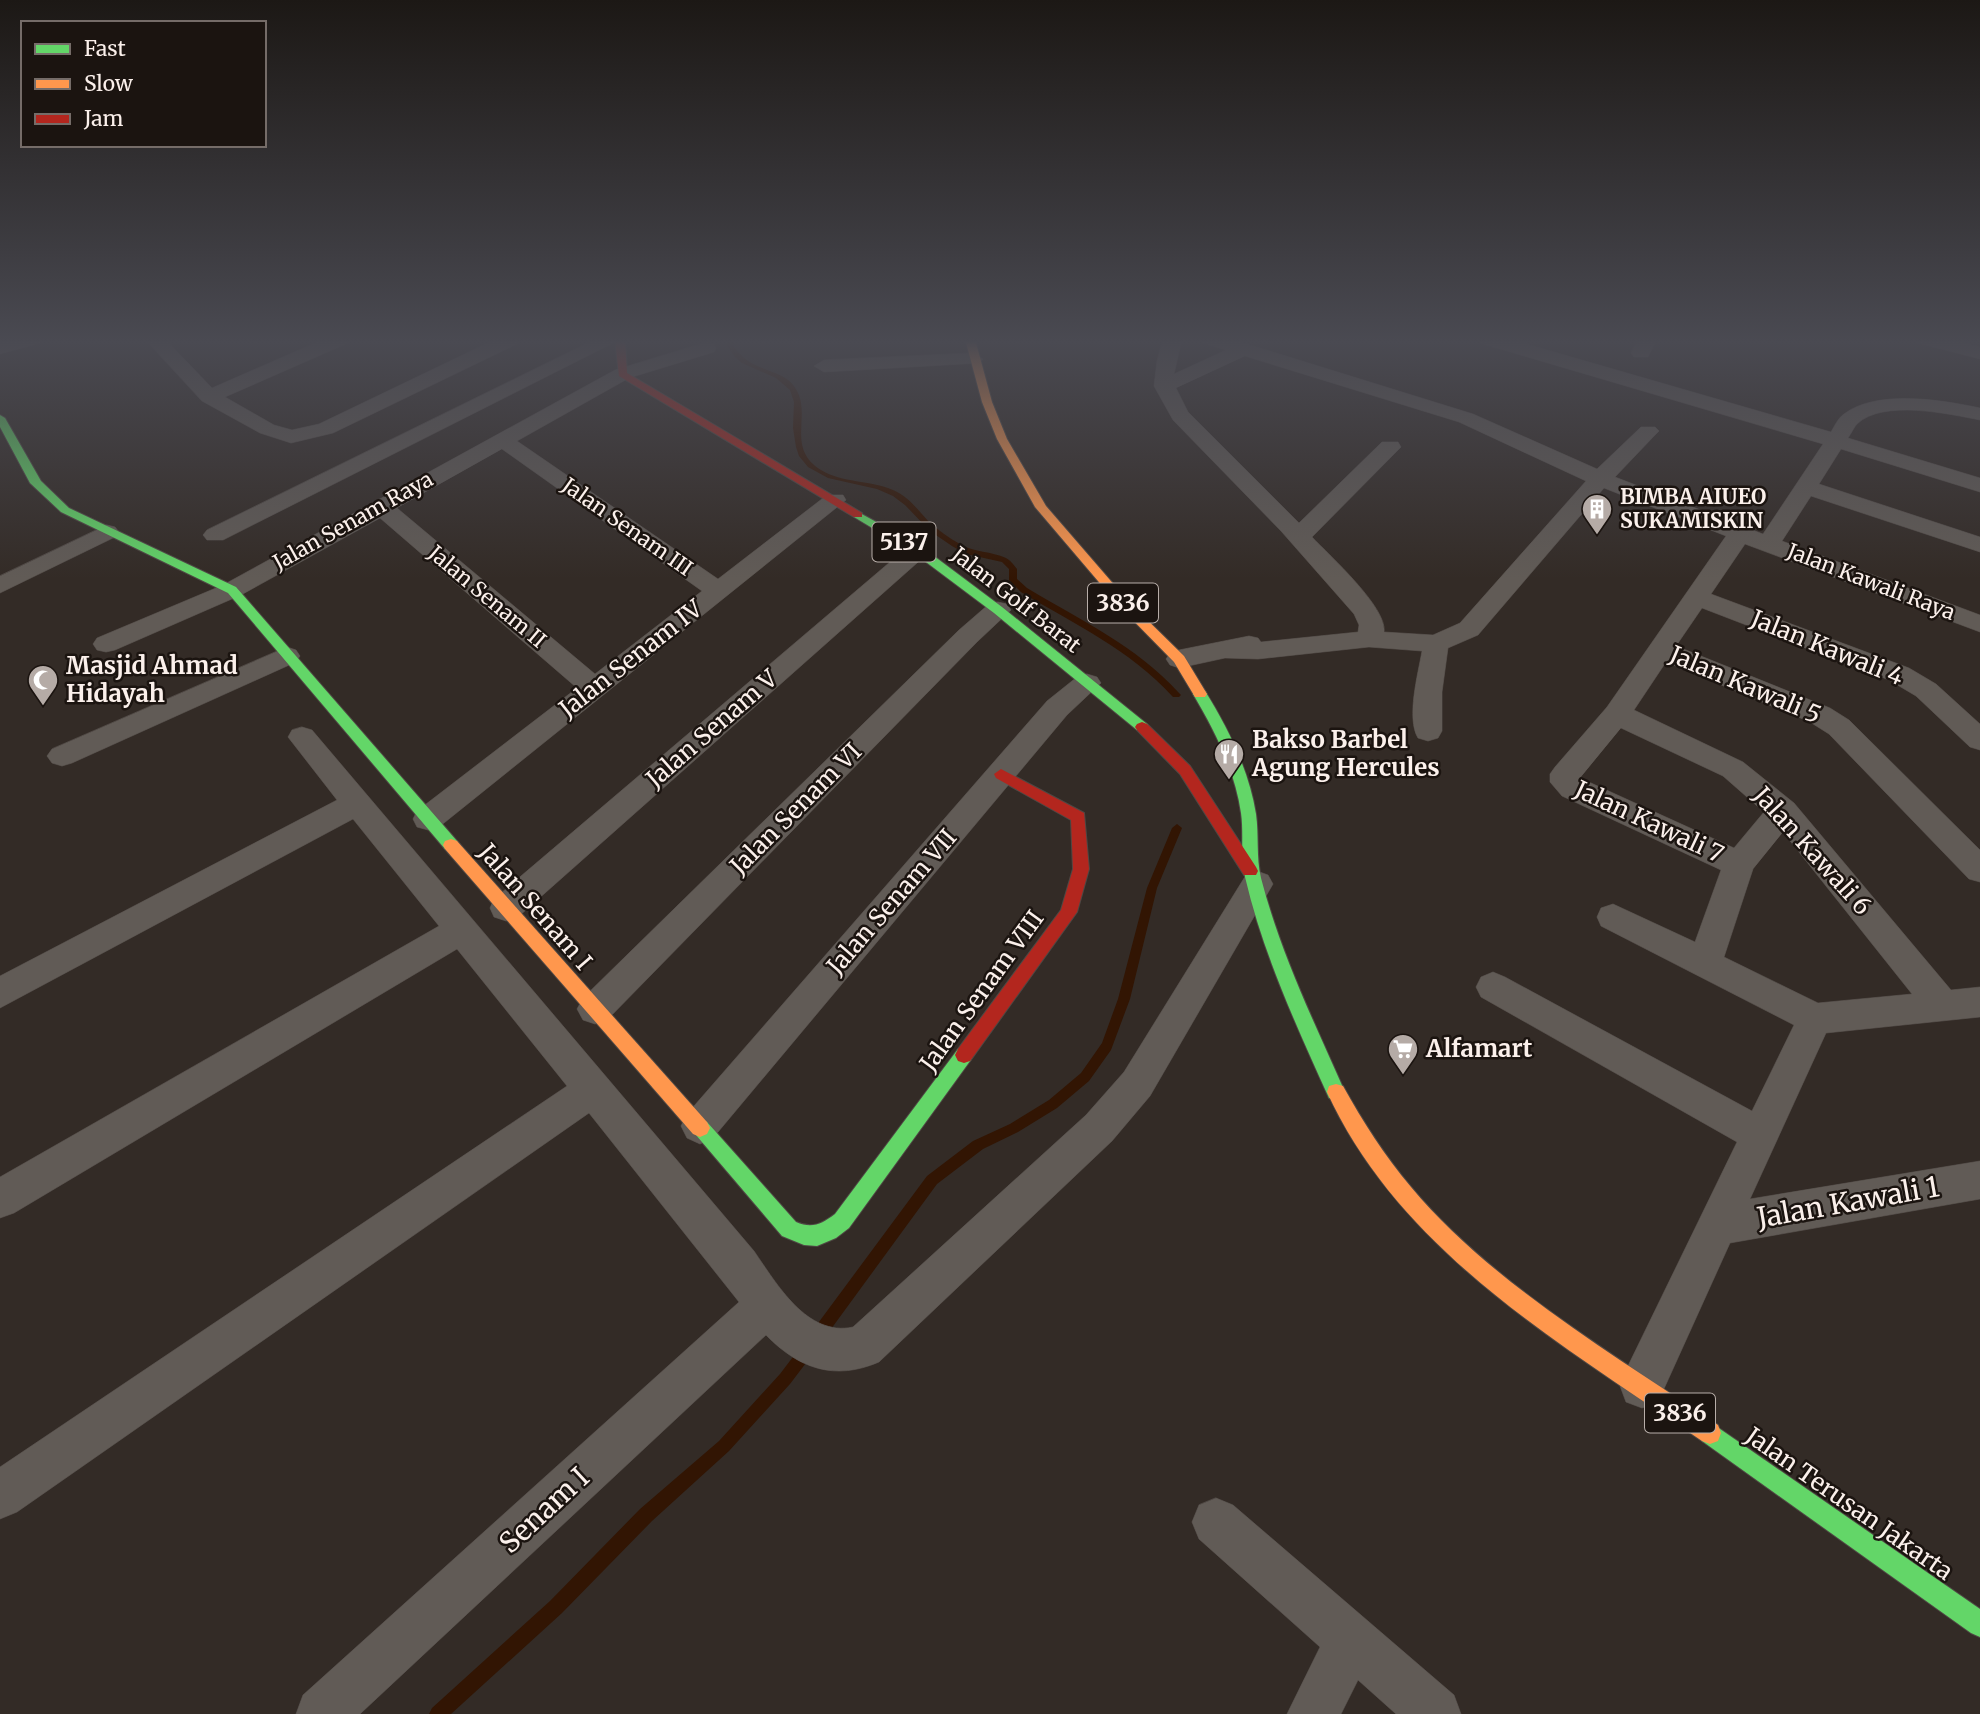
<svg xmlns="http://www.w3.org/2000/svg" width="1980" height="1714" viewBox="0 0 1980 1714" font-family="Merriweather,serif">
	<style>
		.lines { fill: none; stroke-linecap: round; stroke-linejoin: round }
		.stream { fill: #321503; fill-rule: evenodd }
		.street-casing { stroke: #4f4844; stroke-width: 1 }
		.fast-casing { stroke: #4f4844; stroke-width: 2 }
		.slow-casing { stroke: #4f4844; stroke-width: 2 }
		.jam-casing { stroke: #4f4844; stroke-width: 2 }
		.street { fill: #615b56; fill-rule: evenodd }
		.fast { fill: #63d668; fill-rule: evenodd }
		.slow { fill: #ff974d; fill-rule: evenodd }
		.jam { fill: #b3261e; fill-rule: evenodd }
		.labels { text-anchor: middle; stroke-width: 5; stroke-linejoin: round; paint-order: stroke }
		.far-poi-label { font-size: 21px; font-weight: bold; fill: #fbf0eb; stroke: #1b1410; text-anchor: start }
		.far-street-label { font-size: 21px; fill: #fbf0eb; stroke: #1b1410 }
		.shield { fill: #1b1410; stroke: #b8aea9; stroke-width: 2 }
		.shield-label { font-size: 23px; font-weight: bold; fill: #fbf0eb }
		.street-label { font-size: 24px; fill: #fbf0eb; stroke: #1b1410 }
		.poi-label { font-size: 24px; font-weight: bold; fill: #fbf0eb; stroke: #1b1410; text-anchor: start }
		.near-street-label { font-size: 28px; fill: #fbf0eb; stroke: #1b1410 }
	</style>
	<rect width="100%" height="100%" fill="#332b26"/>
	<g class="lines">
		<g class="stream">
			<path d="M729 339H735L733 345C737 351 741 356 748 361 764 372 788 372 797 391 811 417 786 448 821 470 842 483 870 480 893 490 908 496 918 510 929 522 938 530 949 538 960 544 975 553 991 551 1006 558 1010 560 1014 565 1017 569V579L1027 588C1083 622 1134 644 1179 693L1181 695 1179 697H1173C1128 648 1077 626 1021 592L1009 580V569L1002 562 966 554 952 546 930 531 905 505 893 496 877 489 828 478 808 467 799 456 796 447 793 428 794 402 790 390 776 378 742 363 734 356 727 345Z"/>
			<path d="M1177 824 1182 828 1157 888 1130 999 1111 1050 1089 1081 1057 1108 1018 1132 983 1149 937 1184 823 1340 818 1342 813 1340 811 1335 813 1330 927 1176 973 1141 1010 1124 1049 1100 1081 1073 1102 1043 1118 999 1147 888 1172 828Z"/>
			<path d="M807 1343 812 1345 814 1350 812 1355 790 1384 729 1451 652 1521 562 1613 451 1714H429L432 1708 550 1601 640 1509 719 1441 780 1374 802 1345Z"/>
		</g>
		<g class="street-casing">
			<g id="street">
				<path d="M10 339H42L40 343 0 354V342Z"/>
				<path d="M145 339H165L212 388 324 339H350L348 343 225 397 274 425 292 430 319 424 496 339H521L519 343 333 433 291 443 260 433 202 401Z"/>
				<path d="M596 339H621L223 540H207L203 535 207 530Z"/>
				<path d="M1163 339H1182L1174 374 1226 350 1203 343 1201 339H1231L1473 414 1597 469 1641 427H1655L1659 431 1655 435 1615 477 1763 534 1823 444 1480 343 1478 339H1509L1831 432C1834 427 1838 418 1844 414 1877 389 1942 400 1980 408V420C1949 414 1883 399 1857 424 1854 427 1851 434 1848 438L1980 478V492L1841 449 1819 484 1980 537V552L1811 496 1782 541 1980 615V632L1745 544 1711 594 1909 668 1936 684 1980 724V750L1970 747 1916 696 1889 680 1702 608 1676 646 1830 708 1849 720 1980 850V882L1969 879 1829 734 1810 722 1666 662 1634 710 1743 762 1794 803 1951 990 1980 987V1017L1826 1033 1750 1199 1980 1161V1199L1730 1243 1658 1402 1642 1408 1626 1402 1620 1386 1626 1370 1737 1142 1481 997 1476 987 1481 977 1493 972 1505 977 1752 1111 1794 1025 1601 926 1597 917 1601 908 1613 904 1695 942 1721 870 1562 796 1550 782V774L1555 767 1607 707 1726 536 1604 488 1478 635 1448 648 1442 692V731L1438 738 1428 741 1418 738C1406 718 1418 674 1422 651L1369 647 1258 659 1225 658 1179 668 1170 665 1166 659 1170 653 1179 650 1249 636 1258 638 1261 642 1358 632 1359 625 1354 614 1281 531 1173 420 1154 386 1157 361ZM1245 356 1459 422 1586 481 1460 623 1433 635 1384 632C1388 608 1329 555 1312 537L1401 447 1398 442H1382L1299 523 1188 412 1176 388ZM1621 728 1723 776 1764 812 1734 848 1580 778ZM1783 832 1912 994 1818 1003 1724 957 1753 869Z"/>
				<path d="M1638 339H1657L1648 357H1634L1631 353Z"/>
				<path d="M1916 339H1949L1980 347V359L1918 343Z"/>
				<path d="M707 342 714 344 716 348 714 352 629 378 517 441 718 579 827 495H843L846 500 439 827 428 830 417 827 413 819 417 811 577 688 380 518 241 595 115 650 106 652 97 650 93 644 97 638 223 585 615 370ZM502 449 702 591 595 674 397 508Z"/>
				<path d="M973 353 983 359 980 363 824 372 814 366 824 360Z"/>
				<path d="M107 525 115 527 119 532 115 537 0 593V576Z"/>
				<path d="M918 543 926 545 930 550 926 555 518 917 506 921 494 917 490 908 494 899 910 545Z"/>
				<path d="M998 602 1007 604 1011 610 977 642 607 1020 595 1024 583 1020 577 1009 583 998 959 630 989 604Z"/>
				<path d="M287 647 296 650 300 656 296 662 72 763 62 766 52 763 47 756 52 749Z"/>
				<path d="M1087 674 1097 677 1101 683 1067 715 713 1138 700 1144 687 1138 681 1126 687 1114 1047 701 1077 677Z"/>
				<path d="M302 727 312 730 754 1251C777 1284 807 1337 853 1327L1086 1115 1124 1072 1246 875 1257 871 1268 875 1273 884 1150 1096 1112 1141 879 1362C835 1381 799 1369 766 1335L360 1714H296L303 1695 739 1302 589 1113 17 1512 0 1519V1467L567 1086 457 949 14 1213 0 1218V1177L439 926 353 819 0 1008V976L337 800 288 737 292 730Z"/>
				<path d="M1216 1498 1233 1505 1454 1695 1461 1714H1396L1358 1680 1341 1714H1287L1320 1647 1199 1539 1192 1522 1199 1505Z"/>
			</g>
		</g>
		<g class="fast-casing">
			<g id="fast">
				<path d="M0 415 5 418 41 481 69 508 236 587 457 841 459 845 457 849H445L228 593 61 512 30 483 0 427Z"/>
				<path d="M858 512 922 547 1002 607 1147 724 1149 727 1147 730H1137L994 613 914 553 854 517V513Z"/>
				<path d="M1200 689 1205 691C1228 728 1249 770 1256 814 1259 835 1256 857 1261 878 1280 952 1314 1022 1345 1092L1343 1098 1336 1100 1329 1098C1297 1027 1263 954 1245 877 1240 856 1244 834 1241 813 1235 771 1215 731 1193 694Z"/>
				<path d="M964 1047 970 1049 973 1055 970 1061 849 1228 836 1238 817 1246 804 1245 782 1236 690 1128 693 1122 700 1119 707 1122 796 1222C812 1229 822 1224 835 1214L958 1049Z"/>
				<path d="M1710 1422 1980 1609V1637L1971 1633 1702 1441 1699 1433 1702 1425Z"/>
			</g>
		</g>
		<g class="slow-casing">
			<g id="slow">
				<path d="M965 339H975L992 402 1007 439 1046 506 1129 602 1184 656 1207 694 1205 697H1195L1174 662 1121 608 1035 507 997 439 982 402Z"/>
				<path d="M451 839 457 841 707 1122 710 1128 707 1134 700 1137 693 1134 445 849 443 845 445 841Z"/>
				<path d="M1336 1084 1343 1086C1363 1122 1384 1155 1411 1187 1489 1281 1617 1357 1718 1425L1721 1433 1718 1441 1710 1444 1702 1441C1563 1345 1400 1252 1327 1092L1329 1086Z"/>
			</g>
		</g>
		<g class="jam-casing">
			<g id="jam">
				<path d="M615 339H625L627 373 862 513V517H854L619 376Z"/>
				<path d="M1142 722 1147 724 1190 766 1256 867 1258 871 1256 875H1244L1180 774 1137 730 1135 727 1137 724Z"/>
				<path d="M1001 769 1084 813 1089 869 1077 912 970 1061 964 1063 958 1061 955 1055 958 1049 1061 910 1073 869 1071 820 996 778 994 774Z"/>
			</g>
		</g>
		<use href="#street" class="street"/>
		<use href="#fast" class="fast"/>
		<use href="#slow" class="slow"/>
		<use href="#jam" class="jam"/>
	</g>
	<linearGradient id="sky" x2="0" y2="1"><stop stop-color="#1c1815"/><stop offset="0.59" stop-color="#4a4a52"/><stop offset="1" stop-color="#4a4a52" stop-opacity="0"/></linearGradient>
	<rect width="1980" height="579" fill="url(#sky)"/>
	<defs>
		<g id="building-pin" transform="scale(1.575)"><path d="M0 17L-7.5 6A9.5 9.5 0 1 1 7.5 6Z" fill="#b5aba6" stroke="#1b1410"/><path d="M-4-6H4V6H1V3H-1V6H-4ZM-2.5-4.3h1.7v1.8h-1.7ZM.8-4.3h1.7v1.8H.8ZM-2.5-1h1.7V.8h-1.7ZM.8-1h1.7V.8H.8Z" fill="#fff"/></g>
		<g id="mosque-pin" transform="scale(1.575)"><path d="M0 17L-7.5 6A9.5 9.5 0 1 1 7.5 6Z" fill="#b5aba6" stroke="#1b1410"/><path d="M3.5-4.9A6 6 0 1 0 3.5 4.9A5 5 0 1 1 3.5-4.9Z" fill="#fff"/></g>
		<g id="restaurant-pin" transform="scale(1.575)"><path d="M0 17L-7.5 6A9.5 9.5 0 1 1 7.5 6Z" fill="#b5aba6" stroke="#1b1410"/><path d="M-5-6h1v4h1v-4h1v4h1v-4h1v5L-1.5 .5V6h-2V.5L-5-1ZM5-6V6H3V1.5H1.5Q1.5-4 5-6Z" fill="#fff"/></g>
		<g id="supermarket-pin" transform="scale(1.575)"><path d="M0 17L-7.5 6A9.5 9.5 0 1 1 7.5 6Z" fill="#b5aba6" stroke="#1b1410"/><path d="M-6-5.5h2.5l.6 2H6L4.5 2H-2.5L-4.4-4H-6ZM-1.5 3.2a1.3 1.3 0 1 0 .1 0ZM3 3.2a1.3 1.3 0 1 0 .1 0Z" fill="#fff"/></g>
	</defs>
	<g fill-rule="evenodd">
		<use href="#building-pin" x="1597" y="509"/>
		<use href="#mosque-pin" x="43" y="680"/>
		<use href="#restaurant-pin" x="1229" y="754"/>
		<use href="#supermarket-pin" x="1403" y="1049"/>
	</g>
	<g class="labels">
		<g class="far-poi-label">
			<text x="1620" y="504">BIMBA AIUEO<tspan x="1620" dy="24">SUKAMISKIN</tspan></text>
		</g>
		<g class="far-street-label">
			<text transform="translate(353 521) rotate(-29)" y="7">Jalan Senam Raya</text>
			<text transform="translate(627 527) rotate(35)" y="7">Jalan Senam III</text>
			<text transform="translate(1871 582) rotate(21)" y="7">Jalan Kawali Raya</text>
			<text transform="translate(487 597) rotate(40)" y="7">Jalan Senam II</text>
			<text transform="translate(1016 600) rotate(38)" y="7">Jalan Golf Barat</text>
		</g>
		<g class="shield">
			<rect x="872.5" y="522.5" width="63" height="39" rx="5"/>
			<rect x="1088" y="583.5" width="70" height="39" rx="5"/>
			<rect x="1645" y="1393.5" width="70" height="39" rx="5"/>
		</g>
		<g class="shield-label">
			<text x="904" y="550">5137</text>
			<text x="1123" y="611">3836</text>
			<text x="1680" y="1421">3836</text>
		</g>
		<g class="street-label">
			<text transform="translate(1827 648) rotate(22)" y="8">Jalan Kawali 4</text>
			<text transform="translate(631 659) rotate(-38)" y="8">Jalan Senam IV</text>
			<text transform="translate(1745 685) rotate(23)" y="8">Jalan Kawali 5</text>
			<text transform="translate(712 729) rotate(-41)" y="8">Jalan Senam V</text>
			<text transform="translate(796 809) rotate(-45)" y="8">Jalan Senam VI</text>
			<text transform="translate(1649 822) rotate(25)" y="8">Jalan Kawali 7</text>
			<text transform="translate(1812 851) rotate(48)" y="8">Jalan Kawali 6</text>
			<text transform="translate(892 902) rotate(-49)" y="8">Jalan Senam VII</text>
			<text transform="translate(535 907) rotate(49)" y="8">Jalan Senam I</text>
			<text transform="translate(982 991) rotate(-54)" y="8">Jalan Senam VIII</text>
			<text transform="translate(1849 1504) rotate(35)" y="8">Jalan Terusan Jakarta</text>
		</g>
		<g class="poi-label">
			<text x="66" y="674">Masjid Ahmad<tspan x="66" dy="28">Hidayah</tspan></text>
			<text x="1252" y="748">Bakso Barbel<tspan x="1252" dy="28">Agung Hercules</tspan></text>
			<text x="1426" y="1057">Alfamart</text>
		</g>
		<g class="near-street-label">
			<text transform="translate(1848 1202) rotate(-10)" y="10">Jalan Kawali 1</text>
			<text transform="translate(544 1510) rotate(-43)" y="10">Senam I</text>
		</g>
	</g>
	<rect x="21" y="21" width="245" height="126" fill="#1b1410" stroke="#756c68" stroke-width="2"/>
	<rect x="35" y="44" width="35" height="10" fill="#63d668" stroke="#756c68" stroke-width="2"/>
	<text x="84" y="56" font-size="21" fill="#fbf0eb">Fast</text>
	<rect x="35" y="79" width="35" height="10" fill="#ff974d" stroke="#756c68" stroke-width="2"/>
	<text x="84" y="91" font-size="21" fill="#fbf0eb">Slow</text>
	<rect x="35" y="114" width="35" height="10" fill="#b3261e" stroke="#756c68" stroke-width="2"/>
	<text x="84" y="126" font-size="21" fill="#fbf0eb">Jam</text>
</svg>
